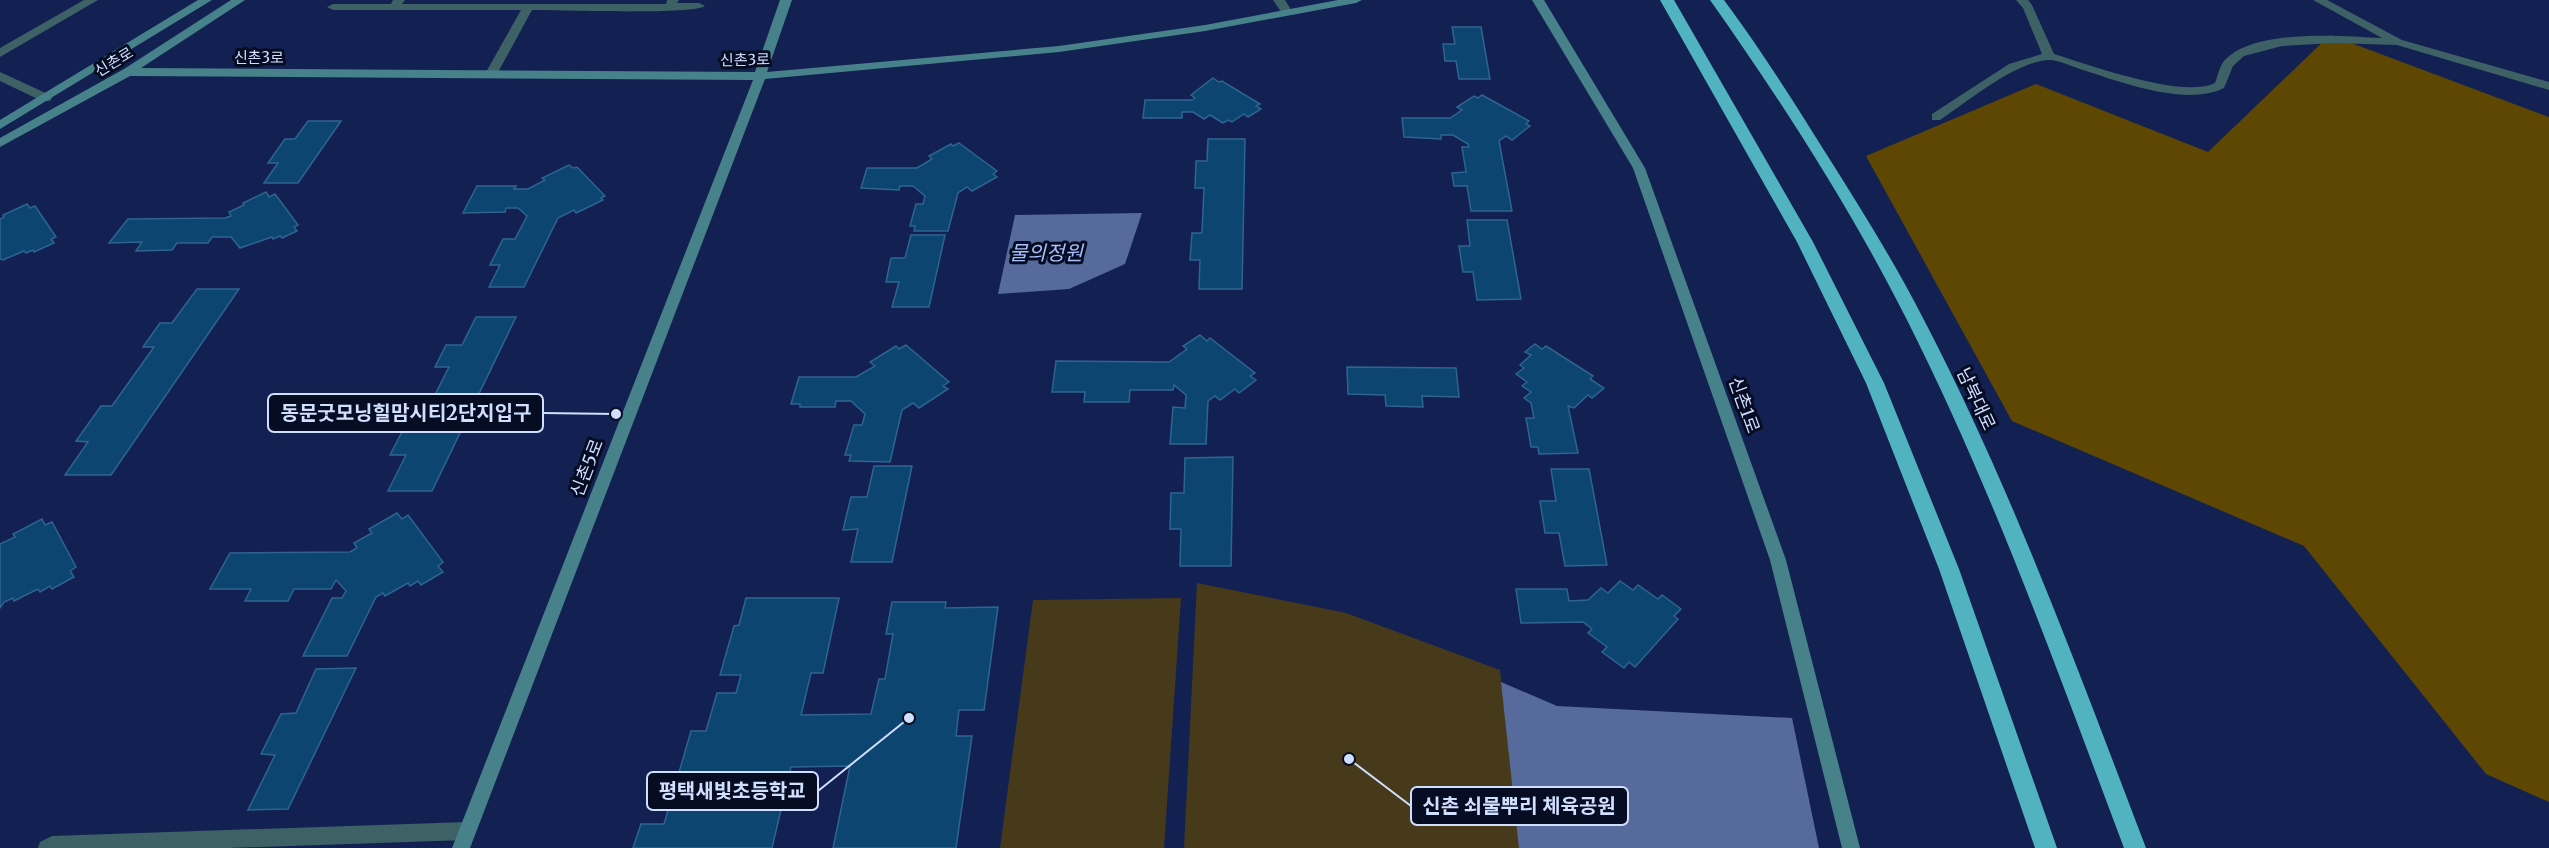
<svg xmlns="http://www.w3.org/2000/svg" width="2549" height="848" viewBox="0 0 2549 848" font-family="Merriweather,'Noto Sans KR',serif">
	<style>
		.green { fill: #473a1b }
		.forest { fill: #5e4703 }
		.water { fill: #566a9b }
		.building { fill: #0b4570; stroke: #2f6491; stroke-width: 1.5 }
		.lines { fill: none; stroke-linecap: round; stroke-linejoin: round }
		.street { fill: #3e6166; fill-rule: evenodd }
		.secondary { fill: #47828a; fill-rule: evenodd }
		.highway { fill: #52b3c0; fill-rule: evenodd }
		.labels { text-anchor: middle; stroke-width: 6; stroke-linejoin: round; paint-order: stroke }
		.far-street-label { font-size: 15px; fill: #d1dfff; stroke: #060d23 }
		.street-label { font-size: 18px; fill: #d1dfff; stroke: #060d23 }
		.water-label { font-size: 20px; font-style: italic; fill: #a8c1fd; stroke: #060d23 }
		.leader { fill: none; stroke: #d1dfff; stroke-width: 2 }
		.callout-dot { fill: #d1dfff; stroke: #060d23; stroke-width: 2 }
		.callout { fill: #060d23; stroke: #d1dfff; stroke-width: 2 }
		.callout-label { font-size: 20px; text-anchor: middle; font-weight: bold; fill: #d1dfff }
	</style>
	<rect width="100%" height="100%" fill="#122152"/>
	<g class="green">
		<path d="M1197 583 1346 613 1500 670 1520 848H1184Z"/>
		<path d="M1181 598 1164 848H1000L1033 600Z"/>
	</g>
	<path class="forest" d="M2330 35 2549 117V802L2486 774 2304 546 2012 421 1866 156 2036 84 2208 152Z"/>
	<g class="water">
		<path d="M1142 213 1125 264 1069 289 998 294 1015 215Z"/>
		<path d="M1501 682 1557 706 1792 718 1819 848H1519Z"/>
	</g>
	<g class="building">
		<path d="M1452 27H1481L1490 79H1459L1456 61H1445L1443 44H1455Z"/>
		<path d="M1213 78 1219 82 1222 81 1260 104 1256 106 1261 109 1248 117 1244 114 1232 122 1228 120 1223 123 1210 115 1204 119 1193 112H1182V118H1143L1145 100H1192L1195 98 1191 95Z"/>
		<path d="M1482 95 1529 121 1526 124 1530 126 1512 140 1506 136 1499 141 1512 211H1471L1467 186H1454L1452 173 1466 172 1462 147H1469L1468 144 1453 135H1441V139L1404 137 1402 118H1450L1462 110 1457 107 1474 96 1478 98Z"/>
		<path d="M308 121H341L298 183H264L278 163H268L285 139H295Z"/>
		<path d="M1208 139H1245L1242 289H1199L1200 260H1190L1192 233H1202L1204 188H1195L1196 161H1207Z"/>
		<path d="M959 143 997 171 993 174 997 177 972 191 967 187 958 193 948 231H914L915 226H910L916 204H923L925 196 913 186H900L899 190 861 188 867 168H917L932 159 929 156 951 144 953 146Z"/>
		<path d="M569 165 573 168 577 167 605 196 601 198 603 200 576 213 574 210 558 218 524 287H489L500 265H490L503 239H515L527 216 518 208H506L505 212 463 213 477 186H516L514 189H528L545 180 542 178Z"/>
		<path d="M266 192 269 197 275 194 298 225 294 227 297 231 282 238 280 236 273 239 272 237 240 248 231 237H212L208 243H177L172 250 136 251 142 242 109 243 128 219 225 218 231 216 229 212 244 205 243 203Z"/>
		<path d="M27 204 30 208 35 206 56 237 51 239 54 243 34 252 33 250 26 253 24 251 3 260 0 259V219L4 217 3 215Z"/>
		<path d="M1467 220H1507L1521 299 1477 300 1473 272H1463L1459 246H1470Z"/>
		<path d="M911 235H945L929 307H892L899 282H886L891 258H905Z"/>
		<path d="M197 289H239L111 475H65L88 442 76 441 101 406H112L154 347H143L160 323H172Z"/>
		<path d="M476 317H516L432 491H388L406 455H390L403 430H417L449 367H435L446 345H462Z"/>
		<path d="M1200 335 1207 341 1210 338 1255 373 1250 376 1256 380 1239 393 1235 389 1220 400 1215 396 1208 401 1206 444H1170L1173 407 1185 408 1186 395 1174 385 1173 390H1130L1129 402H1084L1085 392H1052L1056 361 1169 362 1187 349 1183 346Z"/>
		<path d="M1535 344 1542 349 1546 346 1593 376 1590 379 1604 388 1592 398 1588 395 1574 408 1568 406 1578 453 1539 454 1538 447H1531L1526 418H1534L1531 403 1524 398 1531 392 1522 386 1527 382 1516 374 1524 368 1520 365 1531 355 1525 352Z"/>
		<path d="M906 345 949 382 943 386 948 389 919 408 913 403 902 410 890 462 849 461 851 455H845L854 425H862L865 414 851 401H836L835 407H800V404H791L799 377H856L875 366 870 362 896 346 899 349Z"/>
		<path d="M1347 367 1456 368 1459 397 1422 396 1423 407 1386 406 1385 395 1348 394Z"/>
		<path d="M1233 457 1231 566H1180L1181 529H1170L1171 493H1184L1185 458Z"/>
		<path d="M874 466H912L892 562H851L858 529 843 530 851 497H867Z"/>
		<path d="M1551 469H1589L1607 565 1565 566 1559 533H1545L1540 501H1556Z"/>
		<path d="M397 513 402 519 408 515 443 562 438 566 443 572 421 585 418 581 410 586 408 583 385 596 383 593 376 597 347 656H303L332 598H342L346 591 336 580 331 589H294L288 601H245L251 589H210L230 553 350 552 357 548 354 543 372 533 369 529Z"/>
		<path d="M42 519 45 525 52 522 76 567 70 571 74 577 52 589 50 586 40 592 38 589 14 601 13 598 4 602 0 608V544L15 537 13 534Z"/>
		<path d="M1620 581 1633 590 1638 585 1658 599 1662 595 1681 609 1674 616 1678 619 1635 667 1629 662 1624 668 1602 652 1607 647 1588 633 1592 629 1583 622 1521 623 1516 589H1567L1569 601 1588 600 1601 588 1608 593Z"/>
		<path d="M746 598H839L823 673H811L801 715 871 714 879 679H885L893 634H886L892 602H946L945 608 998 607 984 710H959L956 736H972L956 848H833L850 766 791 767 772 848H633L641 824H664L691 731H706L717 693H736L741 675H720L734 626 739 625Z"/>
		<path d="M356 668 288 809 248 810 275 755 261 754 281 714 296 713 316 669Z"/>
	</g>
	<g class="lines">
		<g class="street">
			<path d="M84 0H98L0 57V48Z"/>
			<path d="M393 0H405L402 4H666L667 0H679L677 3H699L705 6C693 15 557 10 532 10L497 74 491 78 485 74 521 10H333L327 7 333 4H391Z"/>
			<path d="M1273 0H1285L1293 13 1291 15H1283Z"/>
			<path d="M2016 0H2028L2032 5 2054 54C2090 65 2182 99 2215 83 2218 76 2219 67 2224 61 2253 28 2341 36 2382 38L2313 0H2327L2402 40 2549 82V90L2397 45 2334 43 2282 46 2244 56 2233 66 2224 88C2186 107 2121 82 2083 70 2073 67 2058 59 2047 60 2012 64 1970 100 1940 120H1932V114L2009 64 2042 54 2023 8Z"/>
			<path d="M0 72 50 95 52 98 50 101H42L0 81Z"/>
			<path d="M467 822 474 825 476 831 474 837 467 840 228 848H38L40 842 52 836Z"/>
		</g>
		<g class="secondary">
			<path d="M198 0H212L0 129V120Z"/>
			<path d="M231 0H245L141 68 755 72 780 0H792L767 72 1059 46 1205 25 1338 0H1362L1356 3 1205 31 1059 52 765 79 470 848H452L753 80 130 76 0 147V138L124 69Z"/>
			<path d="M1532 0H1544L1645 168 1786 560 1860 848H1842L1770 560 1633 168Z"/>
		</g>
		<g class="highway">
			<path d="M1660 0H1674L1813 242 1884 383 1959 569 2057 848H2035L1939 569 1866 383 1797 242Z"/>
			<path d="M1710 0H1724C1761 50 1794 102 1827 155 1861 209 1895 263 1924 320 2012 489 2078 670 2146 848H2124C2057 670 1993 490 1907 320 1851 209 1782 102 1710 0Z"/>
		</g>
	</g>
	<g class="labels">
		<g class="far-street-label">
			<text x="259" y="63">신촌3로</text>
			<text transform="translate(745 60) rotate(-1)" y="5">신촌3로</text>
			<text transform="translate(114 62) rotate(-31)" y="5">신촌로</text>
		</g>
		<g class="street-label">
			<text transform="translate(1976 399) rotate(65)" y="6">남북대로</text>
			<text transform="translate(1744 405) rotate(70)" y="6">신촌1로</text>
			<text transform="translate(587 468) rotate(-69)" y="6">신촌5로</text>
		</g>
		<g class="water-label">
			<text x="1046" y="260">물의정원</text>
		</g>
	</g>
	<path class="leader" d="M616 414L543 413M909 718L818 791M1349 759L1411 806"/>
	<g class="callout-dot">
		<circle cx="616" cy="414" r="6"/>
		<circle cx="909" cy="718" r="6"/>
		<circle cx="1349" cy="759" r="6"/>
	</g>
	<g class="callout">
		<rect x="268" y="394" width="275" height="38" rx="6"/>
		<rect x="647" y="772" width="171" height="38" rx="6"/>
		<rect x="1411" y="787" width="217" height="38" rx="6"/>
	</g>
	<g class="callout-label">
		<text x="406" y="420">동문굿모닝힐맘시티2단지입구</text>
		<text x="732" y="798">평택새빛초등학교</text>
		<text x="1519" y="813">신촌 쇠물뿌리 체육공원</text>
	</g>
</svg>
